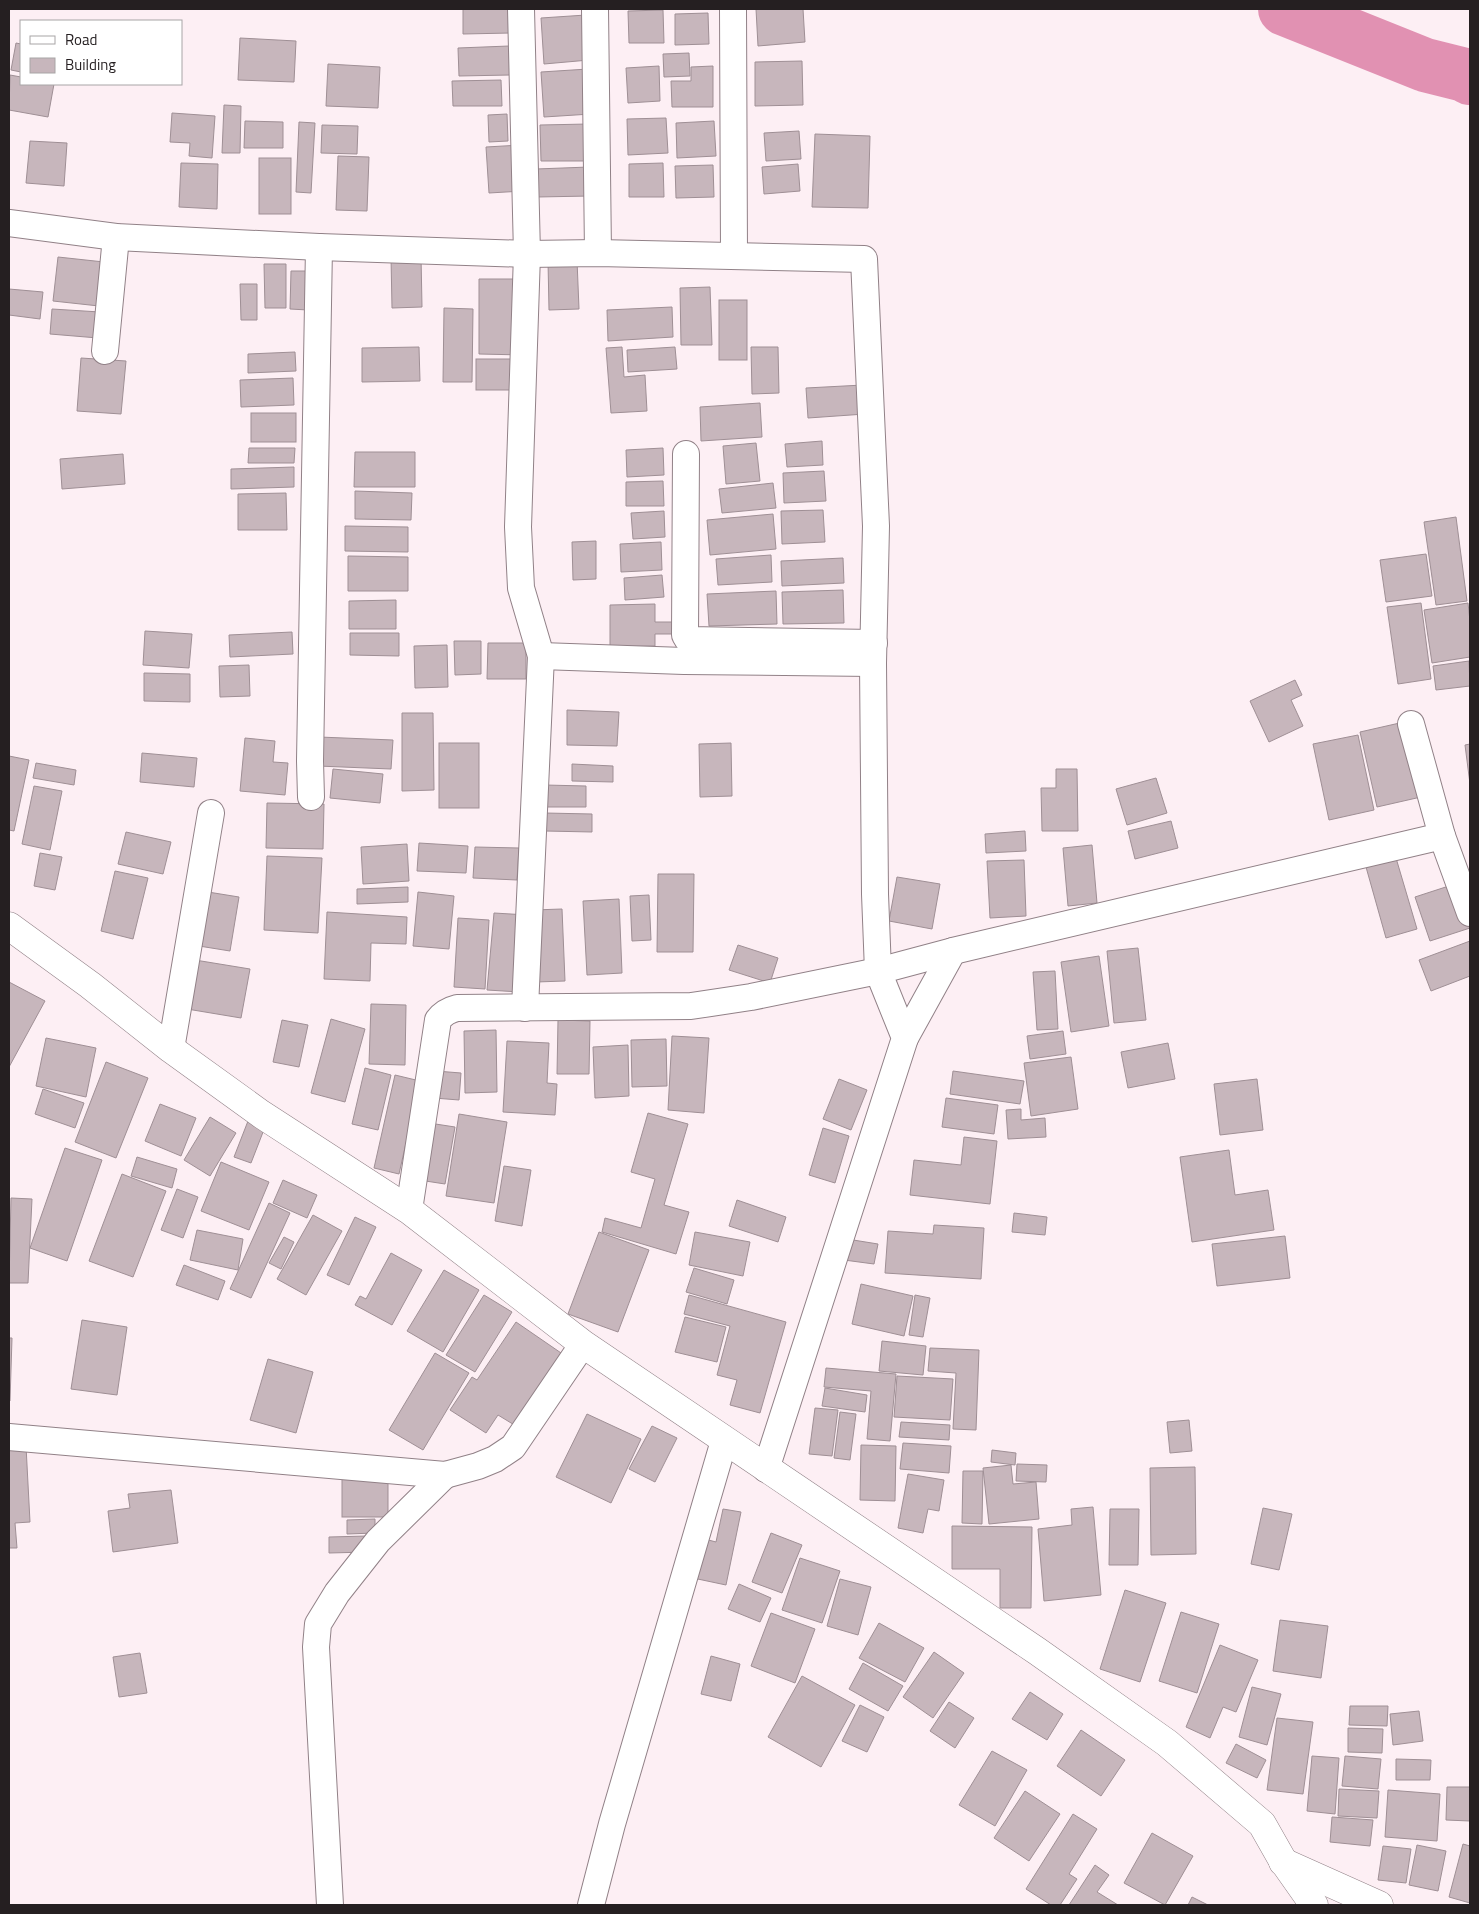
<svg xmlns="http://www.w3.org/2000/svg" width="1479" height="1914" viewBox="0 0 1479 1914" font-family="'Titillium Web',sans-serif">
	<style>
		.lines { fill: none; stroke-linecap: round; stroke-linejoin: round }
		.river { stroke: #e191b2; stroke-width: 54 }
		.building { fill: #c7b6bc; stroke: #9f8f95 }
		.street-casing { stroke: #918187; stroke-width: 28 }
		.secondary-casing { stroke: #918187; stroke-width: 29 }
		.street { stroke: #fff; stroke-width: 26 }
		.secondary { stroke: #fff; stroke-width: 28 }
	</style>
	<rect width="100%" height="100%" fill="#fdeff4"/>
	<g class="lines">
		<path class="river" d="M1285 9 1425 65 1465 75 1470 78"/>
	</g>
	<g class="building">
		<path d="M463 9H511V33L463 34Z"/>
		<path d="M756 9H803L805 42 758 46Z"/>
		<path d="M663 10 664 43H629L628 11Z"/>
		<path d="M708 13 709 44 675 45V14Z"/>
		<path d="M586 15 589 60 544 64 541 18Z"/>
		<path d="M240 38 296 41 294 82 238 80Z"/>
		<path d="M16 43 21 44V72L11 70Z"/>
		<path d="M509 46 510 75 459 76 458 48Z"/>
		<path d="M689 53 690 76 664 77 663 54Z"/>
		<path d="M802 61 803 105 755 106V62Z"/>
		<path d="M328 64 380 67 378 108 326 106Z"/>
		<path d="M659 66 660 101 628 103 626 68Z"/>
		<path d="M713 66V107H672L671 81H691V67Z"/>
		<path d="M588 69 591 114 544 117 541 72Z"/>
		<path d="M10 75 21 77V84H54L48 117 9 110Z"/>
		<path d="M501 80 502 106H453L452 81Z"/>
		<path d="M224 105 241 106 240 153H222Z"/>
		<path d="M172 113 215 116 212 158 189 156 190 143 170 142Z"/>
		<path d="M507 114 508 141 489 142 488 115Z"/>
		<path d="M666 118 668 153 628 155 627 119Z"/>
		<path d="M245 121 283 122V148H244Z"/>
		<path d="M714 121 716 156 677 158 676 123Z"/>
		<path d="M299 122 315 123 311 193 296 192Z"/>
		<path d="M588 124V161H541L540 125Z"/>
		<path d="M322 125 358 126 357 154 321 153Z"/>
		<path d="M799 131 801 159 766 161 764 133Z"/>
		<path d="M815 134 870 136 868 208 812 207Z"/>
		<path d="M30 141 67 143 64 186 26 183Z"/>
		<path d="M521 145 523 191 489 193 486 147Z"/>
		<path d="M338 156 369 157 367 211 336 210Z"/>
		<rect x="259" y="158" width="32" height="56"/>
		<path d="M181 163 218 164 217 209 179 207Z"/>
		<path d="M663 163 664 197H629V164Z"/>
		<path d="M798 164 800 191 764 194 762 167Z"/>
		<path d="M713 165 714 197 676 198 675 166Z"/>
		<path d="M589 167 590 196 537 197 536 169Z"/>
		<path d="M421 256 422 307 392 308 391 257Z"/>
		<path d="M58 257 104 262 99 306 53 301Z"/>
		<path d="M577 260 579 309 549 310 548 261Z"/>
		<path d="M264 264H286V308H265Z"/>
		<path d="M291 271H309L308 310 290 309Z"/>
		<path d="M479 279H524L523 355 479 354Z"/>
		<path d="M240 284H257V320H241Z"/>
		<path d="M710 287 712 345H681L680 288Z"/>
		<path d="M9 289 43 292 40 319 9 315Z"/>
		<rect x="719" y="300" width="28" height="60"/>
		<path d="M672 307 673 337 608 341 607 310Z"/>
		<path d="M444 308 473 309 472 382H443Z"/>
		<path d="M52 309 100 312 98 338 50 334Z"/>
		<path d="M419 347 420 381 362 382V348Z"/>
		<path d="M622 347 624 377 645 375 647 411 611 413 606 348Z"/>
		<path d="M675 347 677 369 628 372 627 350Z"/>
		<path d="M751 347H778L779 393 752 394Z"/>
		<path d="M295 352 296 371 248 373V354Z"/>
		<path d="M81 358 126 361 121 414 77 411Z"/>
		<rect x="476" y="359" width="46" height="31"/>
		<path d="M293 378 294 405 241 407 240 380Z"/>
		<path d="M863 385 865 414 808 418 806 388Z"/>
		<path d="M760 403 762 437 701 441 700 407Z"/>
		<rect x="251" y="413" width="45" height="29"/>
		<path d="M822 441 823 465 787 467 785 444Z"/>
		<path d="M756 443 760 481 726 484 723 446Z"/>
		<path d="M249 448H295L294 463H248Z"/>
		<path d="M663 448 664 475 627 477 626 450Z"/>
		<path d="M355 452H415V487H354Z"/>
		<path d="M123 454 125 484 62 489 60 459Z"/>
		<path d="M294 467V487L231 489V469Z"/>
		<path d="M824 471 826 501 784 503 783 473Z"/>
		<path d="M663 481 664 506H626V482Z"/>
		<path d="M773 483 776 508 722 513 719 489Z"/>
		<path d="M355 491 412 493 411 520 355 519Z"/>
		<path d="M286 493 287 530H238V494Z"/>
		<path d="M823 510 825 542 782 544 781 511Z"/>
		<path d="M664 511 665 537 633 539 631 513Z"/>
		<path d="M773 514 776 549 710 555 707 520Z"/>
		<path d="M1456 517 1467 601 1436 605 1424 522Z"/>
		<path d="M345 526 408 527V552L345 551Z"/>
		<path d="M596 541V579L573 580 572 542Z"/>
		<path d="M661 542 662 570 621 572 620 544Z"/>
		<path d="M1426 554 1432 596 1386 602 1380 560Z"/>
		<path d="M771 555 772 582 718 585 716 559Z"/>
		<path d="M348 556 408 557V591H348Z"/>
		<path d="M843 558 844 583 782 586 781 561Z"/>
		<path d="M662 575 664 597 625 600 624 578Z"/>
		<path d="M843 590 844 623 783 624 782 592Z"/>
		<path d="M776 591 777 624 709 626 707 594Z"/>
		<path d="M396 600V629H349V601Z"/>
		<path d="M1421 603 1431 679 1398 684 1387 607Z"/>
		<path d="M1468 603 1470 621V657L1432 663 1424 610Z"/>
		<path d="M655 604V622H677V634H655V646L610 647V605Z"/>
		<path d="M145 631 192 634 189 668 143 665Z"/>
		<path d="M292 632 293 654 230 657 229 635Z"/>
		<path d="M350 633H399V656L350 655Z"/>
		<path d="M454 641H481V674L455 675Z"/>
		<path d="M488 643H526V679H487Z"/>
		<path d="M447 645 448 687 415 688 414 646Z"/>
		<path d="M1469 661 1470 686 1436 690 1433 666Z"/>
		<path d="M249 665 250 696 220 697 219 666Z"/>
		<path d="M144 673 190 674V702L144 701Z"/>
		<path d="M1295 680 1302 695 1291 700 1303 726 1269 742 1250 701Z"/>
		<path d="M567 710 619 712 617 746 567 745Z"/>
		<path d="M402 713H433L434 790 402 791Z"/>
		<path d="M1404 722 1421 797 1377 807 1360 732Z"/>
		<path d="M1358 735 1374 810 1329 820 1313 744Z"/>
		<path d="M319 737 393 740 391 769 318 766Z"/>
		<path d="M245 738 275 741 273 762 288 763 285 795 240 791Z"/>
		<rect x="439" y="743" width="40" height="65"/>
		<path d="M731 743 732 796 700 797 699 744Z"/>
		<path d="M1470 744V784L1465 745Z"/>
		<path d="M142 753 197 758 194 787 140 782Z"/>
		<path d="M9 756 29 760 14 831 9 830Z"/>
		<path d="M36 763 76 770 74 785 33 778Z"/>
		<path d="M572 764 613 766V782L572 781Z"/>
		<path d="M333 769 383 774 380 803 330 798Z"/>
		<path d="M1056 769H1077L1078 831H1042L1041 788H1056Z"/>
		<path d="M1156 778 1167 813 1127 825 1116 789Z"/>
		<path d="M545 785 586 786V807H545Z"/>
		<path d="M34 786 62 791 50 850 22 844Z"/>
		<path d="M267 803 324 804 323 849 266 848Z"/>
		<path d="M545 813 592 814V832L545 831Z"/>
		<path d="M1171 821 1178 848 1135 859 1128 831Z"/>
		<path d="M1025 831 1026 851 986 853 985 834Z"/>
		<path d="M126 832 171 842 163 874 118 864Z"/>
		<path d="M419 843 468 846 466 873 417 871Z"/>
		<path d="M407 844 409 881 363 884 361 847Z"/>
		<path d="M1092 845 1097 903 1068 906 1063 848Z"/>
		<path d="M475 847 519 848 517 880 473 878Z"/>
		<path d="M40 853 62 857 55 890 34 886Z"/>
		<path d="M267 856 322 858 318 933 264 930Z"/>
		<path d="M1396 858 1417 929 1386 938 1366 867Z"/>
		<path d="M1024 860 1026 916 990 918 987 861Z"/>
		<path d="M115 871 148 878 133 939 101 931Z"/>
		<path d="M658 874H694L693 952H657Z"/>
		<path d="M897 877 940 884 932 929 889 921Z"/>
		<path d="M1458 883 1470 922V928L1430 941 1415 897Z"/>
		<path d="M408 887V902L357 904V889Z"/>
		<path d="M208 892 239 897 230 951 199 946Z"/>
		<path d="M418 892 454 896 449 949 413 946Z"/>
		<path d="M649 895 651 940 632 941 630 896Z"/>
		<path d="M619 899 622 973 587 975 583 901Z"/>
		<path d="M562 909 565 981 536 982 533 910Z"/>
		<path d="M327 912 407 917 406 944 371 943 370 981 324 979Z"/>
		<path d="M494 913 527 915 520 992 487 990Z"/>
		<path d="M458 918 489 920 485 989 454 987Z"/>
		<path d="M1470 941V976L1431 991 1419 960Z"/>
		<path d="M738 945 778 958 770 983 729 970Z"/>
		<path d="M1138 948 1146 1020 1114 1023 1107 951Z"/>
		<path d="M1099 956 1109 1026 1071 1032 1061 962Z"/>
		<path d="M195 960 250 969 241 1018 187 1009Z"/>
		<path d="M1055 971 1058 1029 1037 1030 1033 972Z"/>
		<path d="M9 982 45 1001 9 1067Z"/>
		<path d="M371 1004 406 1005 405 1065 369 1064Z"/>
		<path d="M331 1019 365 1029 345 1102 311 1093Z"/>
		<path d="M282 1020 308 1025 299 1067 273 1062Z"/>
		<path d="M558 1020 590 1021 589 1074H557Z"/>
		<path d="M496 1030 497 1092 465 1093 464 1031Z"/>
		<path d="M1063 1031 1066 1054 1030 1059 1027 1036Z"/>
		<path d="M672 1036 709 1038 704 1113 668 1110Z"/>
		<path d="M46 1038 96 1048 86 1097 36 1086Z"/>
		<path d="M666 1039 667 1086 632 1087 631 1040Z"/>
		<path d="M507 1041 549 1043 547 1083 557 1084 555 1115 503 1112Z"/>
		<path d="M1168 1043 1175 1079 1128 1088 1121 1052Z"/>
		<path d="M628 1045 629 1096 595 1098 593 1047Z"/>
		<path d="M1071 1057 1078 1109 1031 1116 1024 1063Z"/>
		<path d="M106 1062 148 1078 116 1158 75 1142Z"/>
		<path d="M365 1068 391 1075 378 1130 352 1124Z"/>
		<path d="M436 1071 461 1073 459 1100 434 1098Z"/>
		<path d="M953 1071 1024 1081 1020 1104 950 1094Z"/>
		<path d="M395 1075 420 1081 399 1174 374 1168Z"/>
		<path d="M839 1079 867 1090 851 1130 823 1119Z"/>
		<path d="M1257 1079 1263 1130 1220 1135 1214 1084Z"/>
		<path d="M43 1089 84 1103 75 1128 35 1114Z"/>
		<path d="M946 1098 998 1105 994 1134 942 1127Z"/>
		<path d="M160 1104 196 1118 181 1156 145 1141Z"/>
		<path d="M1021 1109V1120L1045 1118 1046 1137 1008 1139 1006 1110Z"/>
		<path d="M648 1113 688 1124 664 1205 689 1212 676 1254 602 1232 605 1218 641 1228 655 1179 631 1172Z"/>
		<path d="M459 1114 507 1122 494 1203 446 1196Z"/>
		<path d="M210 1117 236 1133 210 1176 184 1160Z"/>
		<path d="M248 1121 265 1127 251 1163 234 1157Z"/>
		<path d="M429 1123 455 1127 445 1184 419 1180Z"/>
		<path d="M823 1128 849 1136 835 1183 809 1175Z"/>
		<path d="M964 1137 997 1141 990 1204 910 1195 914 1160 961 1165Z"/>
		<path d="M65 1148 102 1160 67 1261 30 1248Z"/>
		<path d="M1229 1150 1235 1195 1268 1190 1274 1230 1192 1242 1180 1157Z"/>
		<path d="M137 1157 177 1169 172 1188 131 1176Z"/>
		<path d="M221 1162 269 1182 249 1230 201 1211Z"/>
		<path d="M504 1166 531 1170 522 1226 495 1221Z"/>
		<path d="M122 1174 166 1191 133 1277 89 1261Z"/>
		<path d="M283 1180 317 1195 307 1218 273 1203Z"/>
		<path d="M177 1189 198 1197 183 1238 161 1230Z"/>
		<path d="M11 1198 32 1199 28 1283H9Z"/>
		<path d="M737 1200 786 1217 778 1242 729 1226Z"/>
		<path d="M269 1203 290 1213 251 1298 230 1289Z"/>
		<path d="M1014 1213 1047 1217 1045 1235 1012 1232Z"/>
		<path d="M313 1215 342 1231 306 1295 277 1279Z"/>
		<path d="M355 1217 376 1227 349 1285 327 1275Z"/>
		<path d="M934 1225 984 1228 981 1279 885 1273 888 1231 933 1234Z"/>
		<path d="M197 1230 243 1239 238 1270 190 1260Z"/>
		<path d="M599 1232 649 1250 618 1332 568 1314Z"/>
		<path d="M695 1232 750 1242 743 1276 689 1265Z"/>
		<path d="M1285 1236 1290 1278 1217 1286 1212 1244Z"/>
		<path d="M284 1237 294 1242 281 1269 269 1263Z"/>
		<path d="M847 1239 878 1244 874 1264 844 1260Z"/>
		<path d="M391 1253 422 1270 392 1325 355 1305 360 1296 366 1299Z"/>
		<path d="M184 1265 225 1281 218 1300 176 1285Z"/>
		<path d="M694 1268 734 1280 727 1304 686 1292Z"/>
		<path d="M444 1270 479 1290 443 1352 407 1331Z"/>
		<path d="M861 1284 913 1296 904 1336 852 1324Z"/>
		<path d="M484 1295 512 1312 475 1372 446 1355Z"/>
		<path d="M689 1295 786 1322 760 1413 730 1405 737 1380 717 1375 730 1326 684 1314Z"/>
		<path d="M915 1295 930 1298 923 1337 909 1335Z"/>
		<path d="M685 1317 726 1327 717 1362 675 1352Z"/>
		<path d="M82 1320 127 1327 117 1395 71 1389Z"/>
		<path d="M516 1322 564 1355 516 1426 498 1415 486 1433 450 1410 472 1377 477 1380Z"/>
		<path d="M9 1338H12L10 1401H9Z"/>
		<path d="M882 1341 926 1346 923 1375 879 1371Z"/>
		<path d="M930 1348 979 1350 976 1430 953 1429 956 1373 928 1371Z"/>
		<path d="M435 1353 469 1373 423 1450 389 1430Z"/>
		<path d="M268 1359 313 1372 296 1433 250 1420Z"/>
		<path d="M826 1368 896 1374 890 1441 867 1439 871 1391 824 1387Z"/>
		<path d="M897 1376 953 1379 950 1420 894 1417Z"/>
		<path d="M825 1388 867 1395 865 1412 822 1406Z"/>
		<path d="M815 1408 838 1410 832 1456 809 1454Z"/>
		<path d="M840 1412 856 1414 850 1460 834 1458Z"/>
		<path d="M587 1414 641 1439 611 1503 556 1477Z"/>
		<path d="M1189 1420 1192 1451 1170 1453 1167 1422Z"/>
		<path d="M901 1422 950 1425 949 1440 899 1437Z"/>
		<path d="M652 1426 677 1438 655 1482 629 1469Z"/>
		<path d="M903 1443 951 1446 949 1473 900 1469Z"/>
		<path d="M861 1445 896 1446 895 1501 860 1500Z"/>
		<path d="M26 1446 30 1522 15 1523 17 1548H9V1447Z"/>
		<path d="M992 1450 1016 1453 1015 1465 991 1462Z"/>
		<path d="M1017 1464 1047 1465 1046 1482 1016 1481Z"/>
		<path d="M1011 1465 1013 1484 1036 1482 1039 1519 989 1524 983 1468Z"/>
		<path d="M1195 1467 1196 1554 1151 1555 1150 1468Z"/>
		<path d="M963 1471H983L982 1524 962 1523Z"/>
		<path d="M908 1474 944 1480 939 1511 928 1509 923 1533 898 1528Z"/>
		<rect x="342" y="1477" width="46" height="40"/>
		<path d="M171 1490 178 1543 113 1552 108 1511 130 1508 128 1494Z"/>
		<path d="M1093 1507 1101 1595 1044 1601 1038 1529 1072 1525 1071 1509Z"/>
		<path d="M1263 1508 1292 1514 1279 1570 1251 1564Z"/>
		<path d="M723 1509 741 1512 726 1585 693 1578 701 1538 716 1542Z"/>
		<path d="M1110 1509H1139L1138 1565H1109Z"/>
		<path d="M375 1519V1533L347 1534V1520Z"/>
		<path d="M952 1526 1032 1527 1031 1608H1000V1569H952Z"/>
		<path d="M771 1533 802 1545 782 1593 752 1582Z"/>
		<path d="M367 1536 368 1552 329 1553V1537Z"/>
		<path d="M800 1558 840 1571 822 1623 782 1610Z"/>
		<path d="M840 1579 871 1587 858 1635 827 1626Z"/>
		<path d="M739 1584 771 1598 760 1622 728 1609Z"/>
		<path d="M1125 1590 1166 1603 1140 1682 1100 1669Z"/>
		<path d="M1181 1612 1219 1624 1197 1693 1159 1681Z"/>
		<path d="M771 1613 815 1629 795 1683 751 1666Z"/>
		<path d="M1280 1620 1328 1626 1321 1678 1273 1671Z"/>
		<path d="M879 1623 924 1648 905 1682 859 1658Z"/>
		<path d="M1220 1645 1258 1660 1236 1712 1223 1707 1210 1738 1186 1727Z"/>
		<path d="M934 1652 964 1673 933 1718 903 1697Z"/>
		<path d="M140 1653 147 1693 119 1697 113 1657Z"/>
		<path d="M711 1656 740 1664 731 1701 701 1694Z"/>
		<path d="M863 1663 903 1686 888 1711 849 1689Z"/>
		<path d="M802 1676 855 1705 821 1767 768 1737Z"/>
		<path d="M1252 1687 1281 1694 1267 1745 1239 1737Z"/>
		<path d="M1030 1692 1063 1714 1047 1740 1012 1719Z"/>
		<path d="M949 1702 974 1718 955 1748 930 1731Z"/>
		<path d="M860 1705 884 1717 867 1752 842 1741Z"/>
		<path d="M1350 1706H1388L1387 1726 1349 1725Z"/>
		<path d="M1419 1711 1423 1741 1393 1745 1390 1714Z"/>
		<path d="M1277 1718 1313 1722 1303 1794 1267 1790Z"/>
		<path d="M1348 1728 1383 1729 1382 1753 1348 1752Z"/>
		<path d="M1081 1730 1125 1760 1101 1796 1057 1766Z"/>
		<path d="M1236 1744 1266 1760 1257 1778 1226 1763Z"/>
		<path d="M992 1751 1027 1770 995 1826 959 1805Z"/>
		<path d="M1312 1756 1339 1758 1335 1814 1307 1811Z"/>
		<path d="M1345 1756 1381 1759 1378 1789 1342 1786Z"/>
		<path d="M1396 1759 1431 1760 1430 1780H1396Z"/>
		<path d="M1447 1787H1470V1821L1446 1820Z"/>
		<path d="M1339 1789 1379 1791 1377 1818 1338 1816Z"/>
		<path d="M1388 1790 1440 1794 1437 1841 1385 1837Z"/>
		<path d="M1025 1791 1060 1814 1029 1861 994 1838Z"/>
		<path d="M1073 1814 1097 1829 1069 1874 1077 1879 1060 1905H1051L1026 1889Z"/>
		<path d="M1332 1817 1373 1820 1370 1846 1330 1842Z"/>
		<path d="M1152 1833 1193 1856 1165 1905 1124 1883Z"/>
		<path d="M1463 1844 1470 1846V1903L1449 1897Z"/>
		<path d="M1417 1845 1446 1851 1438 1891 1409 1885Z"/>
		<path d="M1383 1846 1411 1849 1406 1883 1378 1880Z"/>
		<path d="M1095 1865 1109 1875 1097 1892 1118 1905H1069Z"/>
		<path d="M1192 1897 1208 1905H1188Z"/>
	</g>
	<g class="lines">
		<g class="street-casing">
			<g id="street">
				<path d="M521 9 527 254 518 527 521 588 541 656 525 1008"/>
				<path d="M595 9 598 253"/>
				<path d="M733 9 734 255"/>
				<path d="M9 223 116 237 319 247 527 254 598 253 864 259 876 526 873 663 875 894 878 971 905 1038 766 1469"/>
				<path d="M105 351 116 237"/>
				<path d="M686 454 685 635 688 640 874 643"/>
				<path d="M541 656 684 661 873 663"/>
				<path d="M1411 724 1442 836 1470 913"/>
				<path d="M311 797 310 761 319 247"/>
				<path d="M905 1038 953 951"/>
				<path d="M171 1049 211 813"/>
				<path d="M409 1210 438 1020C443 1013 449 1010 457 1008L691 1006 751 997 878 971 953 951 1442 836"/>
				<path d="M9 1437 445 1475 478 1466 495 1459 513 1447 583 1344"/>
				<path d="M330 1905 316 1647 318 1624 337 1593 378 1541 445 1475"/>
				<path d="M591 1905 612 1824 724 1441"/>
			</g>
		</g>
		<g class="secondary-casing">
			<g id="secondary">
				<path d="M9 926 90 985 171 1049 261 1114 409 1210 583 1344 1037 1651 1167 1743 1262 1824 1283 1861 1314 1905"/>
				<path d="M1283 1862 1379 1905"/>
			</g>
		</g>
		<use href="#street" class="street"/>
		<use href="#secondary" class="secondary"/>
	</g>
	<rect width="1479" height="1914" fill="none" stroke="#251f21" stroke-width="20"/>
	<rect x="20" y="20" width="162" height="65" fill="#ffffff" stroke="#a8a5a6"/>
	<rect x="30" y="36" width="25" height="8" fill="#ffffff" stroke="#a8a5a6"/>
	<text x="65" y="45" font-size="15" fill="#251f21">Road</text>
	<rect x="30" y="58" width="25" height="15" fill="#c7b6bc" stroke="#a8a5a6"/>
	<text x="65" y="70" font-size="15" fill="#251f21">Building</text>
</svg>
